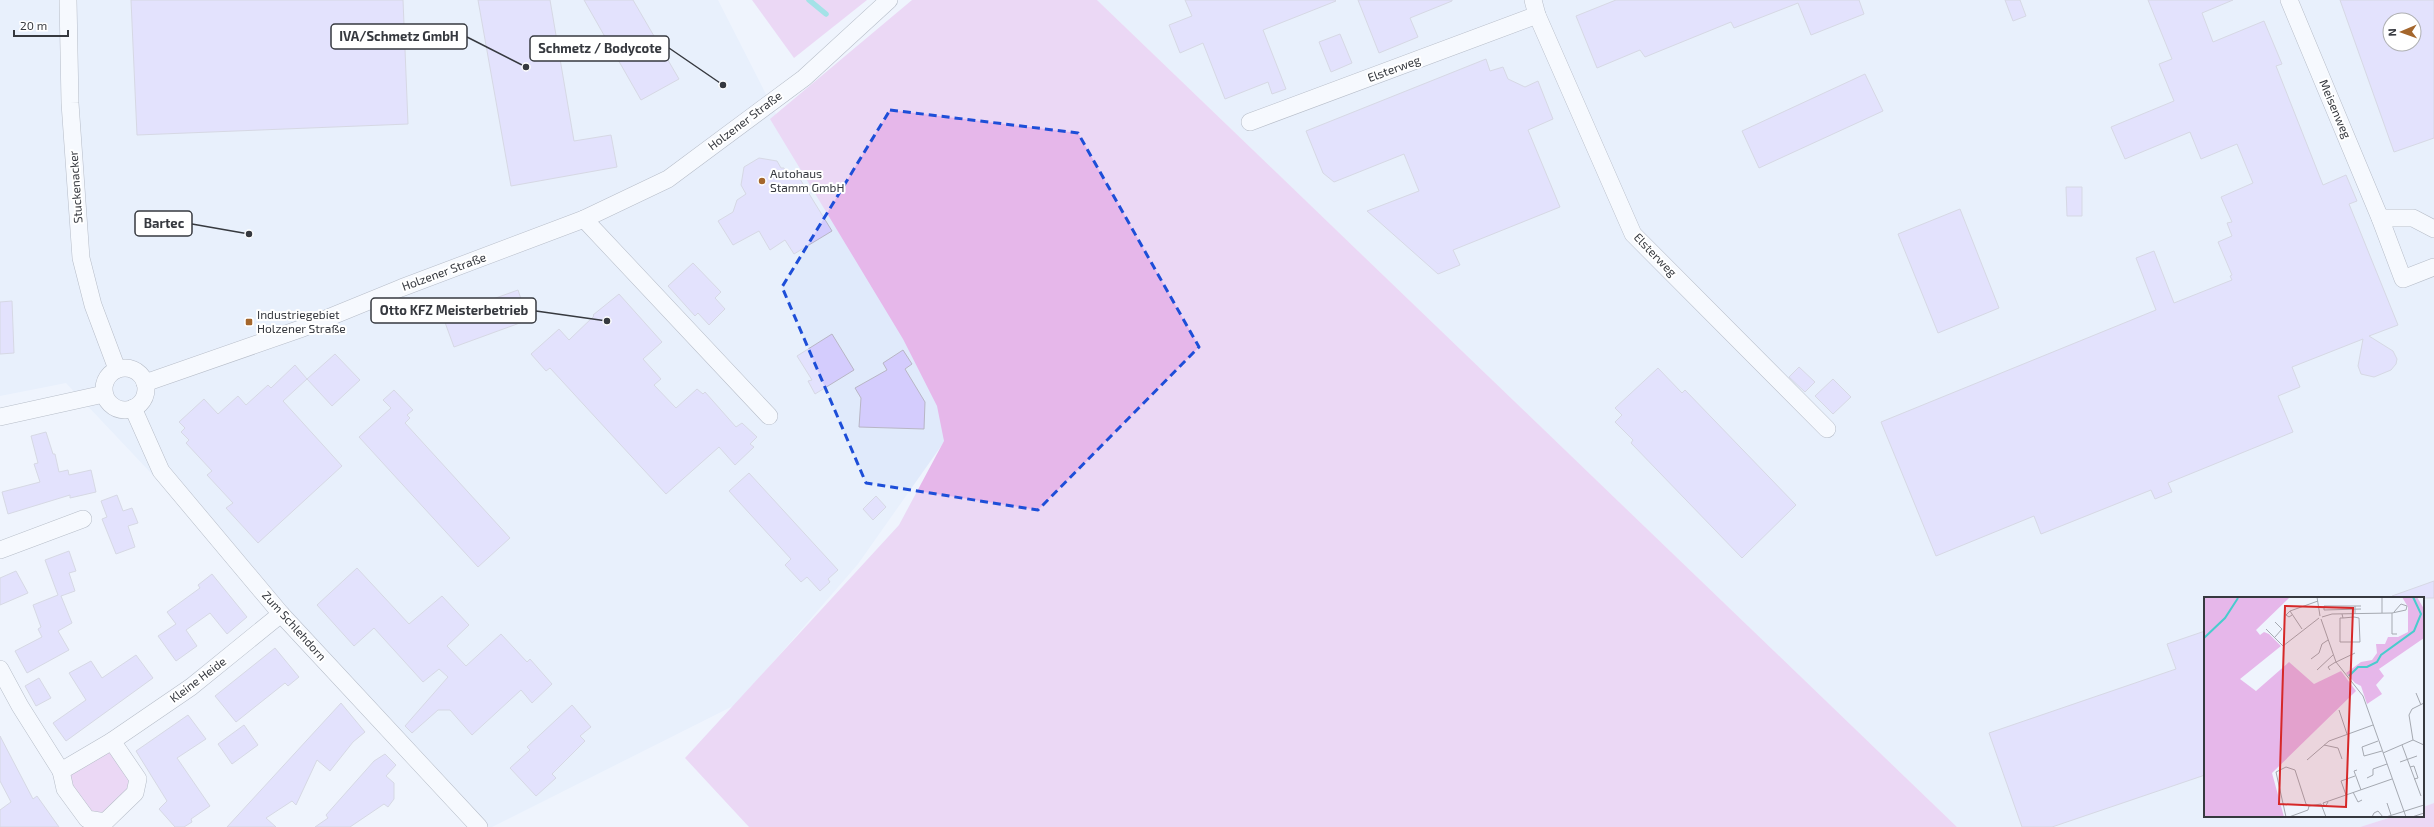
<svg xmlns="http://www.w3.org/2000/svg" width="2434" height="827" viewBox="0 0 2434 827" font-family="'Exo 2',sans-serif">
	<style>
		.built { fill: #e0eafb; fill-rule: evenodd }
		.green { fill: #e6b7ea }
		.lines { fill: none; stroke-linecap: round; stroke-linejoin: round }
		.stream { stroke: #49cccd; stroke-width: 5.5 }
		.building { fill: #d4ccfd; stroke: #b8b6c5; fill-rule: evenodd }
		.street-casing { stroke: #737b88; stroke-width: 18 }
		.street { stroke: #fff; stroke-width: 17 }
		.marked { fill: none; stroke: #1d4ed8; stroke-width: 3; stroke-dasharray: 8 5; stroke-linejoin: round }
		.poi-dot { fill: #a4662c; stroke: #fff; stroke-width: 1.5 }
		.labels { text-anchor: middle; stroke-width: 4; stroke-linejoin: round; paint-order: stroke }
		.street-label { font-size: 12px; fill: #36393f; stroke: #fff }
		.poi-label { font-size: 12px; fill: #36393f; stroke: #fff; text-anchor: start }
		.inset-river { fill: none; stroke: #49cccd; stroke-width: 2 }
		.inset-road { fill: none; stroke: #a5a9b1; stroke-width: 1 }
		.view { fill: #d62828; fill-opacity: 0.15; stroke: #d62828; stroke-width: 2 }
		.inset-edge { fill: none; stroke: #36393f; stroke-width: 2 }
		.leader { fill: none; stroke: #36393f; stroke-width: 1.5 }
		.callout-dot { fill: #36393f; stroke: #fff; stroke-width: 1.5 }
		.callout { fill: #fff; stroke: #36393f; stroke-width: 1.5 }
		.callout-label { font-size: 13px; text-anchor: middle; font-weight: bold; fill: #36393f }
	</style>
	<rect width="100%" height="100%" fill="#eff4fd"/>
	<g class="built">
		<path d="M0 0H718L801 163 943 405 944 442 858 564 737 704 492 827H485L66 383 0 396Z"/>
		<path d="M1097 0H2434V803L2423 807V598H2205V816H2395L2360 827H1957ZM2390 20H2414V44H2390Z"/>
	</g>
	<g class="green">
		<path d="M752 0H867L794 58Z"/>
		<path d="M912 0H1097L1957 827H749L685 758 899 525 944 441 937 406 903 339 770 119Z"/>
		<path d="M112 741 138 779 105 822 87 819 61 771Z"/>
		<path d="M2434 803V827H2360L2395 816H2423V807Z"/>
	</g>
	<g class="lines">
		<path class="stream" d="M809 0 826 14"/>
	</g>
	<g class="building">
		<path d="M131 0H403L408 124 137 135Z"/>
		<path d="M478 0H550L574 141 611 135 617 167 511 186Z"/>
		<path d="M584 0H633L679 79 641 100Z"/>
		<path d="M1185 0H1335L1336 1 1263 30 1286 89 1272 94 1268 82 1225 99 1203 43 1180 53 1169 25 1192 16Z"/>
		<path d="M1358 0H1452V1L1410 18 1418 37 1379 53Z"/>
		<path d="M1616 0H1859L1864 14 1811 35 1798 3 1734 28 1731 22 1645 57 1640 50 1597 68 1576 16Z"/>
		<path d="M2005 0H2020L2026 16 2013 21Z"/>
		<path d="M2148 0H2233L2202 13 2213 42 2264 21 2282 64 2276 66 2323 185 2346 175 2357 201 2349 204 2398 325 2369 336 2393 351 2397 359 2396 364 2391 370 2374 377 2361 374 2358 366 2363 339 2292 367 2300 387 2278 396 2293 432 2168 483 2172 492 2155 499 2151 490 2041 534 2034 516 1936 556 1881 422 2156 310 2136 258 2154 251 2174 303 2232 280 2230 276 2232 275 2218 242 2232 236 2227 223 2232 222 2221 197 2253 183 2237 144 2201 159 2190 132 2125 159 2111 127 2174 101 2159 64 2172 59Z"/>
		<path d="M2340 0H2434V138L2394 152ZM2390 20H2414V44H2390Z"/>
		<path d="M1340 34 1352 63 1331 72 1319 42Z"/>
		<path d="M1486 59 1490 71 1503 67 1508 79 1525 87 1538 81 1553 119 1528 130 1560 207 1453 250 1460 265 1438 274 1367 211 1419 191 1404 154 1334 182 1323 173 1306 131Z"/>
		<path d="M1865 74 1883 111 1759 168 1742 131Z"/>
		<path d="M759 158 777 161 781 168H784L788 175 795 171 832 231 794 254 785 240 770 250 759 231 733 245 718 221 733 212 737 200 746 194 741 185 744 167Z"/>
		<path d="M2066 187H2082V216H2067Z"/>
		<path d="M1960 209 1999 308 1938 333 1898 234Z"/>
		<path d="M693 263 721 292 715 298 725 309 709 325 698 313 695 316 668 286Z"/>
		<path d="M518 290 528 320 454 347 443 317Z"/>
		<path d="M619 294 662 342 643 359 661 379 654 385 676 408 697 389 703 394 705 392 736 427 742 423 757 437 750 444 754 447 735 465 719 447 666 494 550 368 546 371 531 354 559 329 569 340 594 316 593 315Z"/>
		<path d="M12 301 14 353 0 354V302Z"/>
		<path d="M832 334 854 370 815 394 808 381 812 380 797 356Z"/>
		<path d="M903 350 912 364 905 369 925 402 924 429 859 427 861 398 855 388 887 370 883 363Z"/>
		<path d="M335 354 360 380 332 406 307 379Z"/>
		<path d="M295 365 307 379 283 401 342 466 258 543 226 508 233 503 207 475 212 471 186 443 189 440 181 432 185 428 179 422 204 399 218 414 238 396 246 405 268 385 271 388Z"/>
		<path d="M1799 367 1815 382 1805 392 1789 377Z"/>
		<path d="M1658 368 1682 393 1685 390 1796 505 1742 558 1631 443 1633 440 1615 422 1622 415 1615 408Z"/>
		<path d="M1833 379 1851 397 1833 414 1815 396Z"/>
		<path d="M394 390 413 410 407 415 410 418 405 423 510 538 478 567 359 437 391 408 383 400Z"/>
		<path d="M46 432 53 454H55L59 472 68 470 69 475 91 470 96 492 70 498V495L8 514 2 492 40 482 34 464 38 463 31 436Z"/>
		<path d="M749 473 838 570 828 579 830 582 820 591 807 577 801 582 785 565 791 559 729 491Z"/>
		<path d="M117 495 123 511 132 508 138 523 128 526 135 547 116 554 102 519 107 517 101 501Z"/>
		<path d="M876 496 886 507 873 520 863 509Z"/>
		<path d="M69 551 76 571 69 573 75 591 61 596 72 623 58 631 69 650 27 673 15 651 42 637 38 629 41 627 33 605 58 595 45 560Z"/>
		<path d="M357 568 409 624 442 596 469 625 447 646 466 666 501 634 527 662 530 659 552 684 532 703 521 690 472 735 450 710H438L412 733 405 726 448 677 439 669 423 682 374 628 354 646 317 605Z"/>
		<path d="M16 571 28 593 0 605V578Z"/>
		<path d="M212 574 247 617 227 634 210 613 186 630 197 646 176 661 158 636 176 624 167 612 200 588 198 585Z"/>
		<path d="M2434 581V598H2392V596Z"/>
		<path d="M2205 631V775L2052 827H2022L1989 733 2176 669 2167 644Z"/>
		<path d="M275 648 299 677 288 686 285 683 236 722 215 696Z"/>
		<path d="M136 655 153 678 66 741 53 723 86 700 69 673 91 661 102 678Z"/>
		<path d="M39 678 51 698 36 706 25 686Z"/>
		<path d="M341 703 365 732 353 742 330 771 317 760 296 805 292 801 266 818 276 827H227Z"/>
		<path d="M572 705 591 727 580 736 585 741 552 774 556 778 536 796 510 768 530 750 527 747Z"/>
		<path d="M188 715 206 739 177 758 210 806 191 819 192 822 184 827H175L159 809 167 801 136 751Z"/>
		<path d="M244 725 258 745 232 764 218 744Z"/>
		<path d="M0 736 33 799 37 796 59 827H0V810L11 802 0 781Z"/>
		<path d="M385 754 396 765 386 776 394 783V799L388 807 384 804 350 827H315L328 818 326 815 374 761Z"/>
	</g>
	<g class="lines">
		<g class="street-casing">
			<g id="street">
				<path d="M68 0 70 103 81 258 93 305 117 369"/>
				<path d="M1533 0 1537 15 1633 234 1827 429"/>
				<path d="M2289 0 2380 218 2403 279 2434 267"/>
				<path d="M1250 122 1537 15"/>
				<path d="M2380 218H2413L2434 229"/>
				<path d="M584 219 769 416"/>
				<circle cx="125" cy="389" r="21"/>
				<path d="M145 383 303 328 401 288 584 219 668 179 804 78 889 0"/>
				<path d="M133 408 161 471 281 614 479 827"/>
				<path d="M0 417 104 394"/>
				<path d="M0 550 83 519"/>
				<path d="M0 669 20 706 61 771 112 741 191 687 281 614"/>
				<path d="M61 771 65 789 87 819 105 822 135 793 138 779 112 741"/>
			</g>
		</g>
		<use href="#street" class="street"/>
	</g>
	<path d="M0 0H2434V827H0ZM890 110 1078 133 1199 347 1038 510 866 483 782 287Z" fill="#eff4fd" fill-opacity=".55" fill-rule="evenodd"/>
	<path class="marked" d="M890 110 1078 133 1199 347 1038 510 866 483 782 287Z"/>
	<g class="poi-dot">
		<circle cx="762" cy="181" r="4"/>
		<rect x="245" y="318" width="8" height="8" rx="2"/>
	</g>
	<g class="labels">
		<g class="street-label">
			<text transform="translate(1394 69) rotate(-20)" y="4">Elsterweg</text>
			<text transform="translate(2335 109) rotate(67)" y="4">Meisenweg</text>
			<text transform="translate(745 121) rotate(-37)" y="4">Holzener Straße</text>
			<text transform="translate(76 187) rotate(-94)" y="4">Stuckenacker</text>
			<text transform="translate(1655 255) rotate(46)" y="4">Elsterweg</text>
			<text transform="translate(444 272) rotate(-20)" y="4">Holzener Straße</text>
			<text transform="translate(294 626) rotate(48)" y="4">Zum Schlehdorn</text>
			<text transform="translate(198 680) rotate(-37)" y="4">Kleine Heide</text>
		</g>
		<g class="poi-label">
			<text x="770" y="178">Autohaus<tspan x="770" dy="14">Stamm GmbH</tspan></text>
			<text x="257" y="319">Industriegebiet<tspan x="257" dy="14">Holzener Straße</tspan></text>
		</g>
	</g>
	<g transform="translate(2204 597)">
		<rect width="220" height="220" fill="#eff4fd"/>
		<path d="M0 0H86L52 33 56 38 60 35 65 37 77 49 36 82 52 94 85 65 110 87 137 74 152 94 68 176 80 220H0ZM198 0H213L220 12V41L175 72 180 79 172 88 178 97 163 107 157 89 151 86 142 76 157 65 168 63 173 56 172 47H181L184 40H194L204 35V10Z" fill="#e6b7ea"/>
		<path class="inset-river" d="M0 41 21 21 34 1M145 79 154 70H163L173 65 177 58 210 34 217 17 209 0"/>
		<path class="inset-road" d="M113 0 116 19M178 0V16M151 9H120V13L157 12M86 14 82 18 85 20 88 18M188 16V37H193M138 17 139 21 150 20M151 17V9H157M118 20 128 17 188 16 202 13 203 9 197 7 190 15M139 21H136V45H156L155 21 150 20M117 22 132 65 159 99 202 220M71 25 78 32 71 40M62 32 79 49 115 21M98 32 86 14 114 4M107 62 115 56 118 47 124 43M113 73 129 58M126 73 124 70 130 66 151 56M212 96 217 108M135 113 143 137M209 143 205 118 208 112 220 106M174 144 158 150 160 159 178 154M120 148 134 151 138 162M198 148 217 199M179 156 209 143 220 148M103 163 125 144 169 128M196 165 213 159M206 170 210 169 214 181 210 182M153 173 150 174 157 193M163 181 169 178V172L183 167M149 195 154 205 158 203M142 198 137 184 151 179M124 205 121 210 119 206 188 182M183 206 187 218M82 220 72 175 82 170 91 173 102 207 105 209 117 207 122 220M85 220 104 213 105 209M168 220 170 216 174 214 179 220M182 220 220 208M208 220 220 216"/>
		<path class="view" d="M81 9 149 11 142 210 75 207Z"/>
		<rect width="220" height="220" class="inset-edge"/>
	</g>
	<path class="leader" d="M526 67L467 37M723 85L669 48M249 234L192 224M607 321L536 311"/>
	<g class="callout-dot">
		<circle cx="526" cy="67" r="4"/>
		<circle cx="723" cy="85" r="4"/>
		<circle cx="249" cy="234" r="4"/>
		<circle cx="607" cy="321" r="4"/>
	</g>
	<g class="callout">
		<rect x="331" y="24" width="136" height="25" rx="4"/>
		<rect x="530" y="36" width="139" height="25" rx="4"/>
		<rect x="135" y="211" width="57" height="25" rx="4"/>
		<rect x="371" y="298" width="165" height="25" rx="4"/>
	</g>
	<g class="callout-label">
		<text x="399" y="41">IVA/Schmetz GmbH</text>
		<text x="600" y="53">Schmetz / Bodycote</text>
		<text x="164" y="228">Bartec</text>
		<text x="454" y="315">Otto KFZ Meisterbetrieb</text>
	</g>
	<g transform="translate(2402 32) rotate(268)"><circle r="19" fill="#ffffff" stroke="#afb0b2"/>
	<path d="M0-3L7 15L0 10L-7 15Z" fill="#a4662c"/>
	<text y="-6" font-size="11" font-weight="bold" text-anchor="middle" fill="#36393f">N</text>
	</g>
	<path d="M14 30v6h54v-6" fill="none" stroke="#36393f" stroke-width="2"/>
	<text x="20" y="30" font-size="12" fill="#36393f" stroke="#ffffff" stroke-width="3" paint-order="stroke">20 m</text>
</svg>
